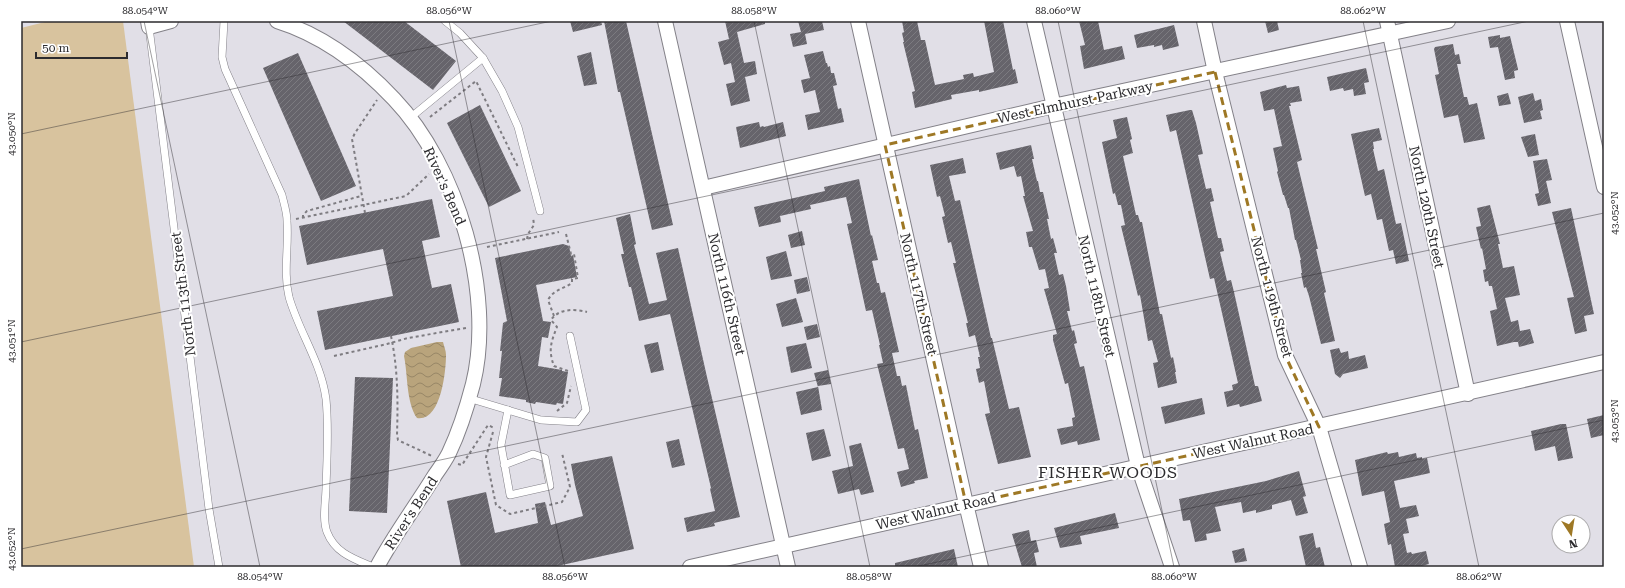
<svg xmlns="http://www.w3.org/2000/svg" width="1625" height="588" viewBox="0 0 1625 588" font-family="'Roboto Serif',serif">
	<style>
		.grass { fill: #d8c39e }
		.water { fill: url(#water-waves) }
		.building { fill: url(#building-hatch) }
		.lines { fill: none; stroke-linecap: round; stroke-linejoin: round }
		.lane-casing { stroke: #838188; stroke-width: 8 }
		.street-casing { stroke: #838188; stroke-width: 16 }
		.path { stroke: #7e7c81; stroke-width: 2; stroke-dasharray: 3 3; stroke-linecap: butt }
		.lane { stroke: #fff; stroke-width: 7 }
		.street { stroke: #fff; stroke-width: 14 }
		.marked { fill: none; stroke: #9e7825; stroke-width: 3; stroke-dasharray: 8 5; stroke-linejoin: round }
		.ticks { fill: none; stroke: #2c2b2e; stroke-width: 1; stroke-opacity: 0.45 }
		.labels { text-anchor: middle; stroke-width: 4; stroke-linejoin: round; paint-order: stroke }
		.street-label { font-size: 14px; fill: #2c2b2e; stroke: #fff }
		.quarter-label { font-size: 16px; letter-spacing: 1px; fill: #2c2b2e; stroke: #fff }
		.neatline { fill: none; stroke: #2c2b2e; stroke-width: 1.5 }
		.ticks-label { font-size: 10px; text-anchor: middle; fill: #2c2b2e }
	</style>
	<defs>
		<pattern id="water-waves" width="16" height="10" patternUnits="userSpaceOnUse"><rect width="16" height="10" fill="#b9a47c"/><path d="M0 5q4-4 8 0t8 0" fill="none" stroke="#978666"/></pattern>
		<pattern id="building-hatch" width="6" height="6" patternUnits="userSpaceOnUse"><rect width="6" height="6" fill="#66646b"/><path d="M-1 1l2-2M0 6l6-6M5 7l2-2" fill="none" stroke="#7c7b80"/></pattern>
	</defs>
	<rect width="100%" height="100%" fill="#e1dfe7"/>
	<path class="grass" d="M49 21H123L194 567H21V28Z"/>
	<path class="water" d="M437 342H443C444 346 446 351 446 355 446 371 441 422 417 418 406 402 408 375 404 356L405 352 411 348Z"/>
	<g class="building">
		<path d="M343 21H404L456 61 433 90Z"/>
		<path d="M570 21H601L602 25 573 32Z"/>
		<path d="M604 21H626L673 225 652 230 620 92H618Z"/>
		<path d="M725 21H765V24L737 32 744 63 755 61 757 74 745 77 750 101 731 106 726 84 735 82 731 63 724 65 718 42 729 39Z"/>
		<path d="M798 21H822L824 30 805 34 807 44 793 47 790 34 801 32Z"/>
		<path d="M902 21H917L921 40H925L935 85 964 79 963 75 973 73 974 77 994 72 984 21H1003L1013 70 1015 69 1018 83 979 92V90L951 95 952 99 915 108 912 92 915 91 903 42H904L902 33 904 32Z"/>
		<path d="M1079 21H1098L1104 50 1122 46 1125 59 1084 69 1080 46 1085 45Z"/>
		<path d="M1265 21H1277L1279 30 1268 33Z"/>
		<path d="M1174 25 1179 46 1163 50 1162 45 1154 47V45L1137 48 1134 35Z"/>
		<path d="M1500 35V38L1510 36 1518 69V70L1514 71 1515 78 1505 80 1498 47 1490 48 1488 37Z"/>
		<path d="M1453 44 1455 55 1459 54 1461 64H1457L1464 97H1467L1469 105 1477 103 1485 139 1464 143 1458 115 1444 118 1435 75 1439 74 1434 49 1435 47Z"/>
		<path d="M823 51 826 63H827L828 67 830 66 831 73H834L837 85 833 86 838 109 841 108 844 122 808 130 805 115 820 112 815 90 804 93 801 80 810 78 804 55Z"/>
		<path d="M591 52 597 84 584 86 577 56Z"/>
		<path d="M298 53 356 186 321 201 263 68Z"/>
		<path d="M1366 68 1369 82 1364 83 1366 94 1354 96 1353 89 1344 91 1343 88 1330 91 1327 77Z"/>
		<path d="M1286 85 1287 88 1299 86 1302 101 1290 103 1291 106H1289L1302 160 1297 162 1318 249H1316L1326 292 1324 293 1335 341 1321 344 1309 296 1306 287 1304 288 1301 273H1302L1300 260H1301L1296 240H1295L1289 208H1288L1284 195H1283L1277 172 1278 171 1273 148 1282 146 1274 109 1264 111 1260 92Z"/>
		<path d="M1508 93 1511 104 1499 106 1497 96Z"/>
		<path d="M1533 93 1535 101 1541 99 1543 110 1540 111 1542 119 1524 123 1518 97Z"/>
		<path d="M480 105 521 191 489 207 447 123Z"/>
		<path d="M1190 110H1192L1196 123 1203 154 1198 155 1206 189 1211 188 1214 201 1210 202 1218 238H1221L1224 251 1220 252 1227 281 1231 280 1234 292 1255 386H1258L1262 401 1240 407 1239 404 1227 407 1224 392 1233 390 1232 385 1238 383 1214 278 1210 279 1176 130 1170 132 1166 115Z"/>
		<path d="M1127 117 1132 139 1130 140 1133 153 1123 156 1136 215H1138L1140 222H1142L1160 314H1162L1171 358 1173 357 1176 372H1175L1177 383 1158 388 1153 363 1158 362 1152 340 1148 341 1140 295 1138 296 1121 226 1125 225 1121 205H1118L1115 193 1113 194 1102 142 1117 138 1113 120Z"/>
		<path d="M759 122 760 127 763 126 764 127 783 122 786 136 740 148 736 127Z"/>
		<path d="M1379 128 1382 140 1373 142 1374 149H1373L1378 171 1384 169 1396 224 1401 223 1409 261 1396 264 1393 250 1389 251 1382 219 1377 220 1371 194 1365 196 1351 134Z"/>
		<path d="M1535 134 1539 155 1528 157 1521 137Z"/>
		<path d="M1031 145 1034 159H1032L1037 181H1038L1040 192H1043L1049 219H1047L1051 239 1053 238 1057 253H1054L1059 275 1063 274 1066 286 1070 311H1067L1072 331 1074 330 1077 343 1074 344 1080 367 1084 366 1100 440 1078 445 1077 441 1061 445 1057 429 1073 426 1072 418 1075 417 1068 383 1065 384 1053 340V335L1057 334 1044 289 1049 288 1045 269 1039 270 1032 247H1029L1026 232 1033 231 1023 196H1025L1021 176 1017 177 1014 166 1000 170 996 153Z"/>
		<path d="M963 158 966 173 949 176 955 201 960 200 991 338H992L1009 409 1019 407 1031 457 998 464 985 414 990 413 984 381 979 383 976 369 980 368 978 357H980L975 335 969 337 966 323H968L953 263H956L951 242 948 243 942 217 945 216 940 196 937 197 930 165Z"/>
		<path d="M1547 159 1552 180 1546 181 1551 203 1538 206 1535 194 1539 193 1533 161Z"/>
		<path d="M859 179 871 236 872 235 878 260 872 261 877 283H879L881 293 885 292 899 352 892 353 897 376H900L902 386 906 385 915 430 918 429 928 478 914 481 915 483 901 487 897 472 909 469 904 448 898 449 877 364 883 363 879 345H880L872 310 866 311 847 224 852 223 846 197 810 205 811 209 780 216 781 222 759 227 754 207 825 191 824 187Z"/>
		<path d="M432 199 440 237 422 241 432 288 451 284 459 322 325 350 317 311 393 296 383 249 307 265 299 226Z"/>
		<path d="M1490 205 1500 244H1498L1503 268 1514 266 1520 295 1505 298 1511 322 1518 320 1520 331 1530 329 1534 343 1519 347 1518 342H1514L1497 346 1490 311 1497 309 1492 286H1489L1488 281 1485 282 1483 270 1486 269 1482 248 1481 249 1476 227 1481 226 1477 208Z"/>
		<path d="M1571 208 1594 314 1584 316 1587 331 1575 334 1567 298 1574 297 1552 212Z"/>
		<path d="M630 214 636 244 634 245 649 304 667 300 656 253 678 248 707 377 740 517 714 523 715 526 687 532 684 518 715 511 710 489 711 488 670 314 639 321 631 287H629L621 254H624L616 218Z"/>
		<path d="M802 231 805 245 791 248 788 235Z"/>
		<path d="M563 244 569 246 571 256 573 255 577 277 536 285 543 321 551 322 548 338 542 337 538 366 562 370V371L568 372 563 404 557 403 556 405 536 402 535 404 526 402V400L499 396 502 378H499L502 351H500L503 323 507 321 495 258Z"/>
		<path d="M786 251 792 276 771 280 766 257Z"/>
		<path d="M807 277 810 291 797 294 794 280Z"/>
		<path d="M796 298 803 322 782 327 776 304Z"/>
		<path d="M817 324 820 337 807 340 804 327Z"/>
		<path d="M658 342 664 370 651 373 644 345Z"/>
		<path d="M806 343 812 368 791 373 786 347Z"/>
		<path d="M1339 348 1341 353 1348 351 1349 359 1365 355 1368 368 1343 374 1340 378 1335 374 1330 350Z"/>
		<path d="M828 370 831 384 818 386 822 410 801 415 796 392 818 387 814 373Z"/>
		<path d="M355 377 393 378 387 513 349 511Z"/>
		<path d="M1202 398 1205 414 1165 424 1161 407Z"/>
		<path d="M1604 415V435L1591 438 1587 419Z"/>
		<path d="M1561 424H1566L1573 458 1558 461 1555 446 1535 451 1531 431Z"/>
		<path d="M824 429 831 456 812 461 806 433Z"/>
		<path d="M679 439 685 465 672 468 666 442Z"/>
		<path d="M861 443 874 492 861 495 859 489 838 494 832 471 853 466 849 446Z"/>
		<path d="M1387 452 1388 454 1398 452 1399 457 1416 453 1417 458 1422 457V459L1427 458 1430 473 1394 481 1400 508 1416 505 1419 516 1406 519 1409 533 1403 534 1407 553 1411 552 1412 554 1426 551 1429 564 1418 567H1395L1391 544 1388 545 1384 524 1390 522 1384 491 1362 496 1355 460Z"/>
		<path d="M612 456 634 549 553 567H461L447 501 486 492 495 533 538 523 535 504 545 502 551 525 583 516 575 485 571 464Z"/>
		<path d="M1299 471 1306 496 1303 497 1308 513 1296 516 1291 500 1272 505V509L1256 513V510L1243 513 1241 502 1215 507 1221 531 1206 534 1207 540 1195 542 1190 520 1183 521 1179 499 1266 481Z"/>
		<path d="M1115 513 1119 528 1080 536 1082 544 1060 548 1054 528Z"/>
		<path d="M1029 530 1031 541 1036 540 1039 552 1034 553 1037 567H1022L1012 534Z"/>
		<path d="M1313 533 1316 548 1320 547 1325 567H1306L1299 536Z"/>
		<path d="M1244 548 1247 561 1235 563 1232 551Z"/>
		<path d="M954 549 958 567H895V563Z"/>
	</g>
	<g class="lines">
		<g class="lane-casing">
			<g id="lane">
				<path d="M224 21 222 57 225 69 282 195C284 204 287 212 287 221 289 247 283 272 289 297 299 332 321 362 326 399 329 428 327 457 326 487 326 500 322 519 327 532 335 553 354 559 373 567"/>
				<path d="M445 21 460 33 483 58 502 91 518 127 540 211"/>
				<path d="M149 27 209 509 219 567"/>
				<path d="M410 118 483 58"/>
				<path d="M468 398 541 420 577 422 586 410 570 336"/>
				<path d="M504 465 533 454 545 458 550 486 510 495 501 445 508 410"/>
			</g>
		</g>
		<g class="street-casing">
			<g id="street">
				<path d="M148 21 149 27 171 21"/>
				<path d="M277 21C322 35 362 65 394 99 458 166 495 294 473 384 467 407 459 432 449 453 445 461 440 468 435 475 416 506 394 535 377 567"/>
				<path d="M665 21 788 567"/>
				<path d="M858 21 966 504 981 567"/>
				<path d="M1034 21 1138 466 1172 567"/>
				<path d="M1204 21 1215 72 1285 355 1319 427 1360 567"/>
				<path d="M1387 21 1468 394"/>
				<path d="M1567 21 1604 187"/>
				<path d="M703 188 1053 106 1448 21"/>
				<path d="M690 567 1604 362"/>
			</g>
		</g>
		<g class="path">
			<path d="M430 117 476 81 518 167"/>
			<path d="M365 213 352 139 355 133 377 100"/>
			<path d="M303 218V215L307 211 361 196"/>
			<path d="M296 219 406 196 429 174"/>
			<path d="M527 239 528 234 534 225 533 217"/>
			<path d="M487 247 559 232"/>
			<path d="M554 316 548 300C553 290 563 289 572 283V279L578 278 574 254H571L566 234"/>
			<path d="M391 336C398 369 398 401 397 435L398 440 402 442 432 456"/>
			<path d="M334 356 387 344 408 338 466 328"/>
			<path d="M568 371 554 366C548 350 551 342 557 327L551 320C559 308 575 309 587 312"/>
			<path d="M557 411 567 403 571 386"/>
			<path d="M493 432 486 457 496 505 510 514 562 502 570 487 562 453"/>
			<path d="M458 464 462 465 488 425 494 428"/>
		</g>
		<use href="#lane" class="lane"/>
		<use href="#street" class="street"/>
	</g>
	<path class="marked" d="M1215 72 1285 355 1319 427 966 504 885 145Z"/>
	<path class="ticks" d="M144 21 260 567M449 21 565 567M754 21 870 567M1058 21 1174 567M1363 21 1479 567M21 134 552 21M21 342 1529 21M21 549 1604 213M914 567 1604 420"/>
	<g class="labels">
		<g class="street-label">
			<text transform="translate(1075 102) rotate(-12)" y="5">West Elmhurst Parkway</text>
			<text transform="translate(445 186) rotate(66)" y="5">River's Bend</text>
			<text transform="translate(1427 207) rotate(78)" y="5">North 120th Street</text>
			<text transform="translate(183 294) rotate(-97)" y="5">North 113th Street</text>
			<text transform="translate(727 294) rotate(77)" y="5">North 116th Street</text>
			<text transform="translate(919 294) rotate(77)" y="5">North 117th Street</text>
			<text transform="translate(1097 296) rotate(77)" y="5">North 118th Street</text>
			<text transform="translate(1272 297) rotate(75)" y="5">North 119th Street</text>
			<text transform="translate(1253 441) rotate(-12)" y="5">West Walnut Road</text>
			<text transform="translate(936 511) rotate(-13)" y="5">West Walnut Road</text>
			<text transform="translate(411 513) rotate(-57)" y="5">River's Bend</text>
		</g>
		<g class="quarter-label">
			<text x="1108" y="478">FISHER WOODS</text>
		</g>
	</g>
	<rect width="1625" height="588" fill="none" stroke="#ffffff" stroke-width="44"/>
	<g transform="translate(1571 534) rotate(168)"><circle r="19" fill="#ffffff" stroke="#abaaab"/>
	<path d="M0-3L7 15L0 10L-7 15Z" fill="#9e7825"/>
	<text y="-6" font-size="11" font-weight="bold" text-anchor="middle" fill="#2c2b2e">N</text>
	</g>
	<path d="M36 52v6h91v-6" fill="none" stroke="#2c2b2e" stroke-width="2"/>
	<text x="42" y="52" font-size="12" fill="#2c2b2e" stroke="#ffffff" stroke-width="3" paint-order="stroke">50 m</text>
	<rect x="22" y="22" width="1581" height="544" class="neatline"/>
	<g class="ticks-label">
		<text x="145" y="14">88.054°W</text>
		<text x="449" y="14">88.056°W</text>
		<text x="754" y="14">88.058°W</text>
		<text x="1058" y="14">88.060°W</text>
		<text x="1363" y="14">88.062°W</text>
		<text transform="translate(11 134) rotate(-90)" y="4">43.050°N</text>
		<text transform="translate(1614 213) rotate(-90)" y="4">43.052°N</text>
		<text transform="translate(11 341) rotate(-90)" y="4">43.051°N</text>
		<text transform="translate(1614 421) rotate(-90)" y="4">43.053°N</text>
		<text transform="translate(11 549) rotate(-90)" y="4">43.052°N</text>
		<text x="260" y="580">88.054°W</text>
		<text x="565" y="580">88.056°W</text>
		<text x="869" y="580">88.058°W</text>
		<text x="1174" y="580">88.060°W</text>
		<text x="1479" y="580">88.062°W</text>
	</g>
</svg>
